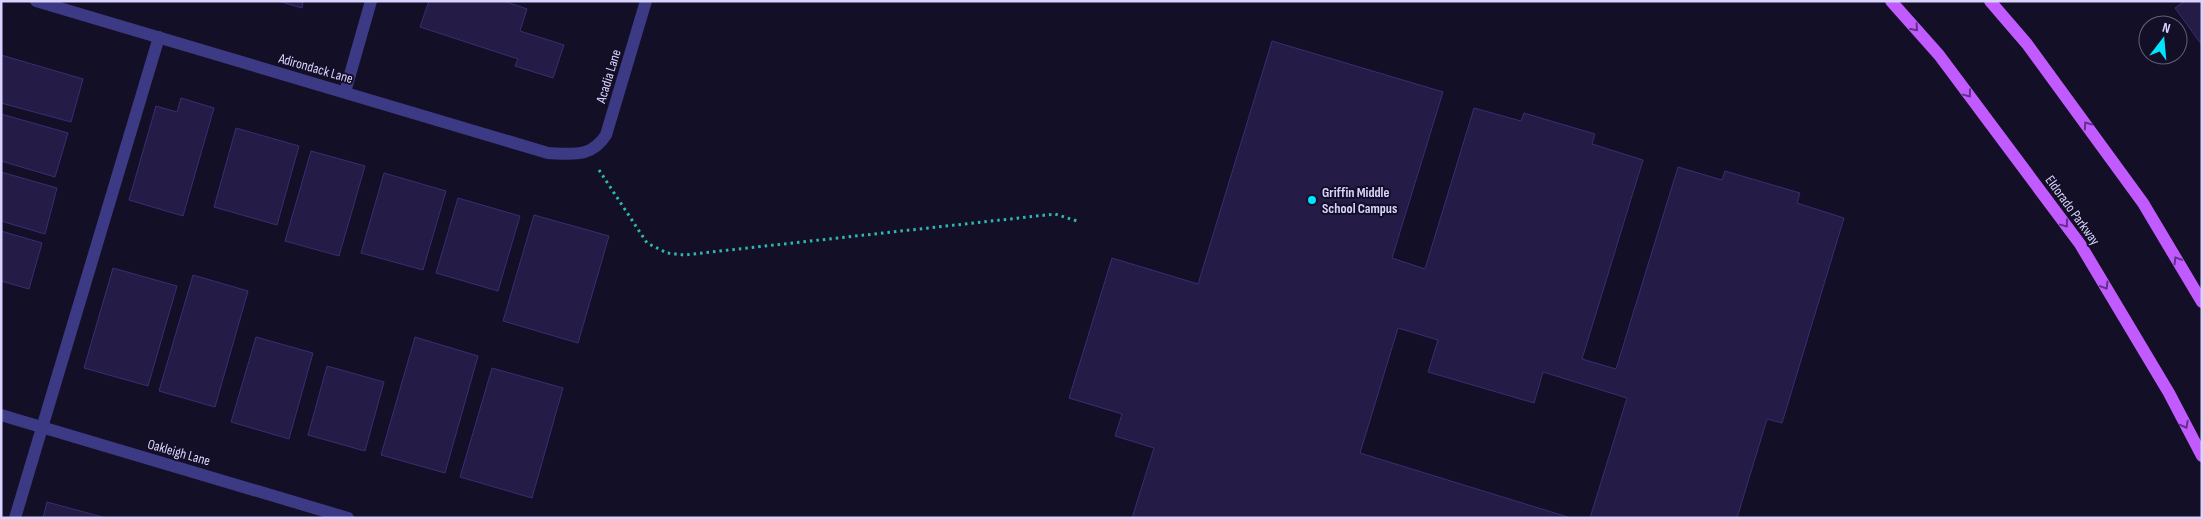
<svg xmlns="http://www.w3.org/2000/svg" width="2203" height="519" viewBox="0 0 2203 519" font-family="'Sofia Sans Condensed',sans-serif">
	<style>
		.building { fill: #241b47; stroke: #3b2d73 }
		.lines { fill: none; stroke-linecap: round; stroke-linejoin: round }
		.path { stroke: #2fb8b0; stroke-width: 3; stroke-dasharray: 2.5 4; stroke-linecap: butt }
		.lane { stroke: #3d3a85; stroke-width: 12 }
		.street { stroke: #3d3a85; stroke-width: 12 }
		.primary { stroke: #c25bff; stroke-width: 12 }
		.oneway { stroke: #623188 }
		.poi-dot { fill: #00e5ff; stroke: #130f26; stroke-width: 2 }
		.labels { text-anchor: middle; stroke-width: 4; stroke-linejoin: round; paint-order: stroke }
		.street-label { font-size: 14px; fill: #d9d4ff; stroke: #130f26 }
		.poi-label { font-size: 14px; font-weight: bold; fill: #d9d4ff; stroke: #130f26; text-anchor: start }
	</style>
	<rect width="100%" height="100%" fill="#130f26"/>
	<g class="building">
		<path d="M278 1H303L302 8Z"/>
		<path d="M429 1H504L527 9 520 31 564 45 553 78 515 66 518 59 420 27Z"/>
		<path d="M2185 1H2202V45L2175 8Z"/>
		<path d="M1272 41 1443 92 1392 258 1425 269 1474 108 1521 121 1524 113 1595 134 1592 144 1643 160 1582 359 1616 369 1678 167 1722 180 1725 171 1800 193 1797 203 1844 218 1782 423 1767 419 1737 518H1590L1627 398 1543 372 1534 403 1428 372 1438 340 1398 328 1360 453 1571 518H1132L1154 448 1115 436 1122 414 1069 398 1112 258 1198 284Z"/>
		<path d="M1 55 83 79 71 122 1 103Z"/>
		<path d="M181 98 214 108 183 216 129 200 156 106 177 112Z"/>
		<path d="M1 114 68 133 55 177 1 161Z"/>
		<path d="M236 128 299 146 277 225 214 207Z"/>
		<path d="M311 151 365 166 339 256 285 241Z"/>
		<path d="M1 172 57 188 45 234 1 221Z"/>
		<path d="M384 173 446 191 423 270 361 253Z"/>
		<path d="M458 198 520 216 498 291 436 273Z"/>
		<path d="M534 215 609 236 578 343 503 321Z"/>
		<path d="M1 231 42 243 29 289 1 281Z"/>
		<path d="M113 268 177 286 148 386 84 368Z"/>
		<path d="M193 275 248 291 215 407 159 391Z"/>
		<path d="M256 337 313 353 289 439 231 422Z"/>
		<path d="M415 337 478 356 445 473 381 455Z"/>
		<path d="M327 366 384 382 365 451 308 435Z"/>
		<path d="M492 368 563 388 532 498 460 477Z"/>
		<path d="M47 502 106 518H43Z"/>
	</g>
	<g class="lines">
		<path class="path" d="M599 170 647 243 667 253 684 255 1055 214 1077 221"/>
		<path class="lane" d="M15 518 159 37"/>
		<g class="street">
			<path d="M36 1 548 153C573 154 591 158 606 135L646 1"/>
			<path d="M345 92 371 1"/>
			<path d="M1 415 348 518"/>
		</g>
		<g class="primary">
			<path d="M1891 1 1939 55 2080 244 2169 393 2202 456"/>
			<path d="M1990 1 2027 44 2143 203 2202 302"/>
		</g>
	</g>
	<defs><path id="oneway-chevron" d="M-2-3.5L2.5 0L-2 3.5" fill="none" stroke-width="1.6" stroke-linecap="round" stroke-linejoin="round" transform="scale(1.25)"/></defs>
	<g class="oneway">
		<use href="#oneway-chevron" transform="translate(1915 28) rotate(48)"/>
		<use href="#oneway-chevron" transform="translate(1968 94) rotate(53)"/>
		<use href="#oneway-chevron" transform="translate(2087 125) rotate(-126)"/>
		<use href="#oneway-chevron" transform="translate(2065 224) rotate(53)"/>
		<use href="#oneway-chevron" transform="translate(2177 260) rotate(-121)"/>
		<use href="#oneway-chevron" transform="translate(2105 286) rotate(59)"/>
		<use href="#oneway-chevron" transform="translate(2185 425) rotate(62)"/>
	</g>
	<circle class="poi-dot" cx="1312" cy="200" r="5"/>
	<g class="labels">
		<g class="street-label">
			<text transform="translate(316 68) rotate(16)" y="5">Adirondack Lane</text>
			<text transform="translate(608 76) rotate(-73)" y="5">Acadia Lane</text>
			<text transform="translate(2073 210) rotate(54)" y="5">Eldorado Parkway</text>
			<text transform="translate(179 452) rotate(16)" y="5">Oakleigh Lane</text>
		</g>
		<g class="poi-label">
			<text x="1322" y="197">Griffin Middle<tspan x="1322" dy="16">School Campus</tspan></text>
		</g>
	</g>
	<rect width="2203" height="519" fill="none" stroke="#d9d4ff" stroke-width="5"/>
	<g transform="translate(2163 40) rotate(16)"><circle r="24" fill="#130f26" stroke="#625e7d"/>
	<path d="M0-4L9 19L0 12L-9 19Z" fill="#00e5ff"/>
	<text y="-8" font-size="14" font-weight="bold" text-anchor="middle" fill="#d9d4ff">N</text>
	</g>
</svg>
